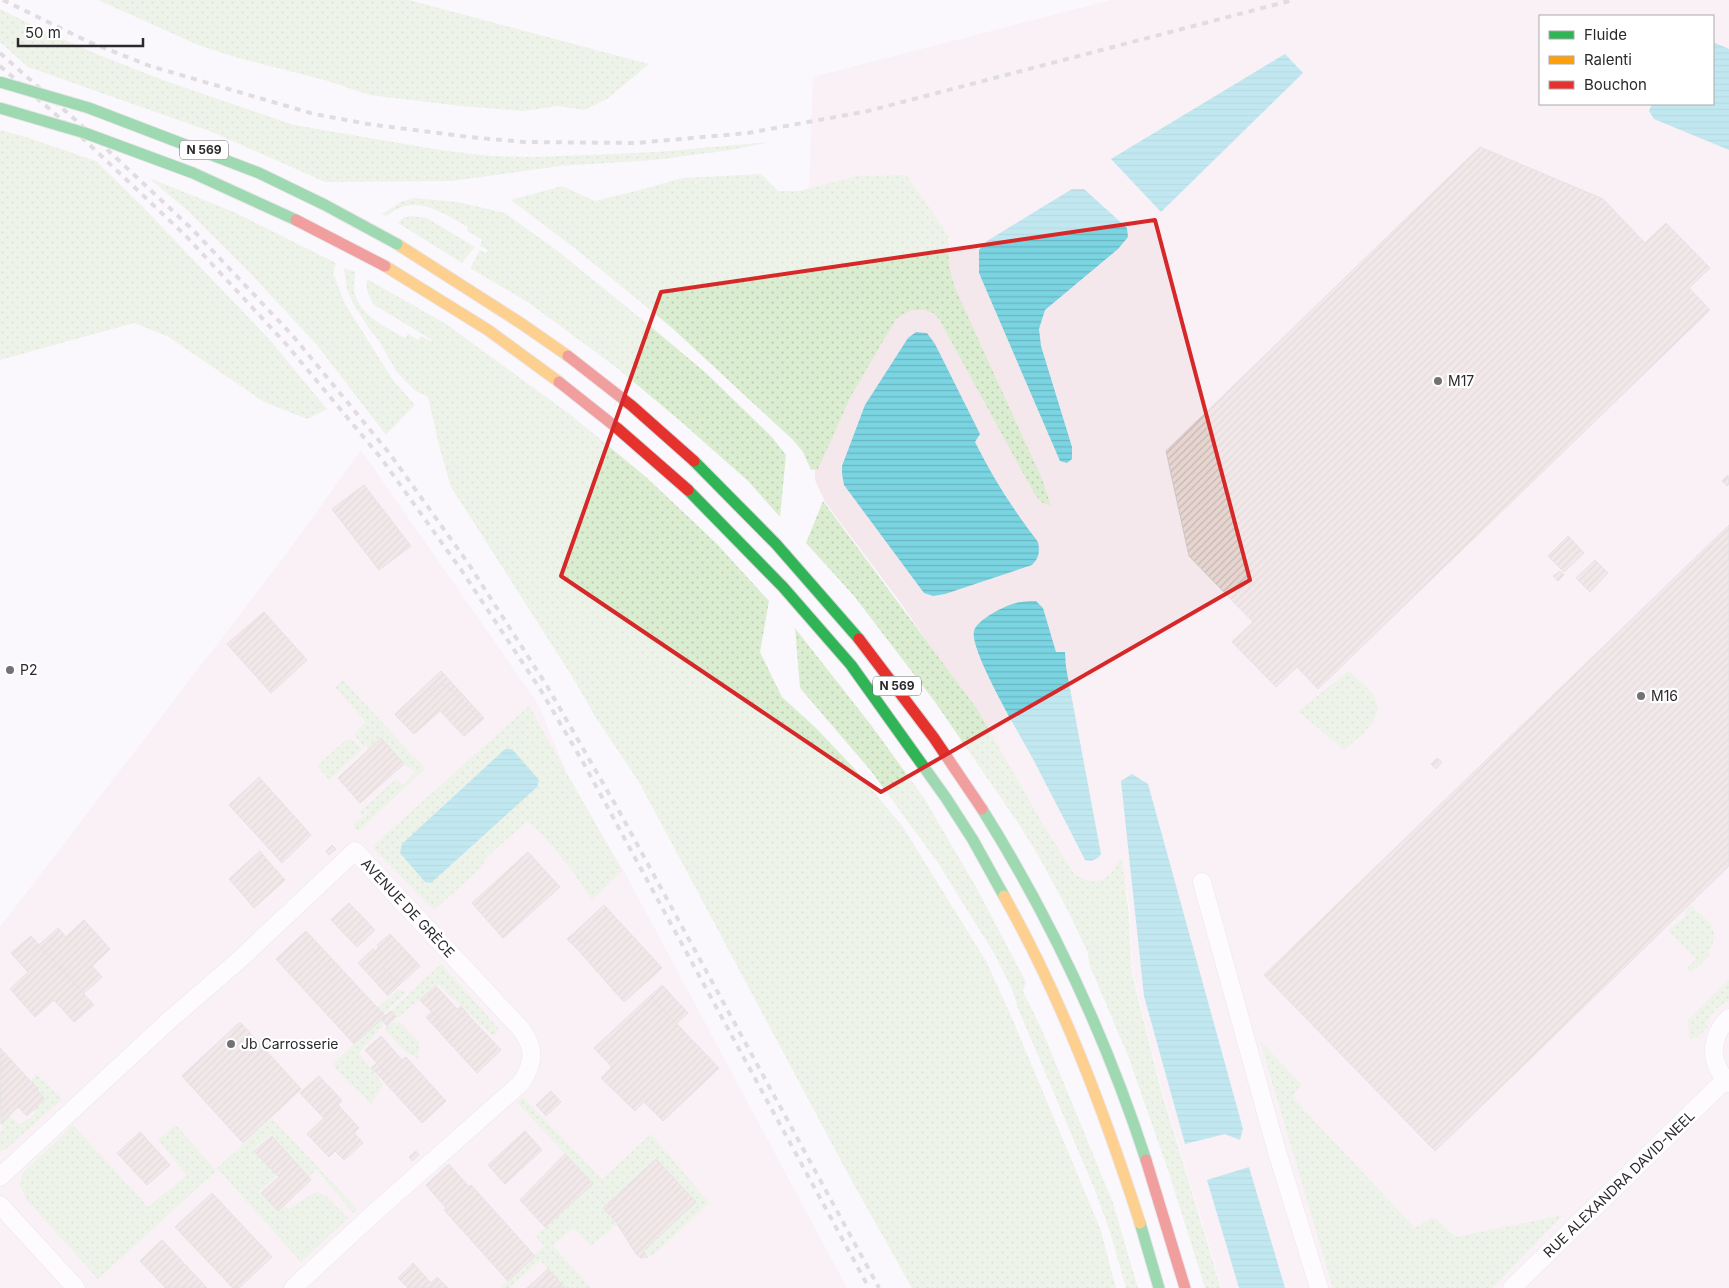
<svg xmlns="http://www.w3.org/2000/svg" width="1729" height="1288" viewBox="0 0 1729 1288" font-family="Inter,sans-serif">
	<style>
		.industrial { fill: #f5e8ed; fill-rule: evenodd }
		.grass { fill: url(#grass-dots) }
		.water { fill: url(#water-rules) }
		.building { fill: url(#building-hatch); stroke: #cbc7c9 }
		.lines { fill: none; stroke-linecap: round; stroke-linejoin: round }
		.street-casing { stroke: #d6d4d7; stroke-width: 19 }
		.fast-casing { stroke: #d7d6d8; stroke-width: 13 }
		.slow-casing { stroke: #d7d6d8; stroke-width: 13 }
		.jam-casing { stroke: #d7d6d8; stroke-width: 13 }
		.street { stroke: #fefeff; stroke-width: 18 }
		.fast { stroke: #30b455; stroke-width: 11 }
		.slow { stroke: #ff9f0a; stroke-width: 11 }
		.jam { stroke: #e5322d; stroke-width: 11 }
		.rail { stroke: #bebdbf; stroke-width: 4; stroke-dasharray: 6 6; stroke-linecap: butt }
		.fast-bridge-casing { stroke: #d7d6d8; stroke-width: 13; stroke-linecap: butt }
		.jam-bridge-casing { stroke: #d7d6d8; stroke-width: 13; stroke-linecap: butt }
		.fast-bridge { stroke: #30b455; stroke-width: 11 }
		.jam-bridge { stroke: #e5322d; stroke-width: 11 }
		.marked { fill: none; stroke: #d62828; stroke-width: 4; stroke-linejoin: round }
		.poi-dot { fill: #747175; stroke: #fff; stroke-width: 2 }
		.labels { text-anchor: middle; stroke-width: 4.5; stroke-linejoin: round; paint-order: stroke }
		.shield { fill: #fff; stroke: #6b696b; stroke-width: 1 }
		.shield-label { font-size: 12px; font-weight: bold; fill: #2b292c }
		.poi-label { font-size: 14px; fill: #2b292c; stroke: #fff; text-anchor: start }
		.street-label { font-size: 14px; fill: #2b292c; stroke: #fff }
	</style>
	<defs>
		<pattern id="grass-dots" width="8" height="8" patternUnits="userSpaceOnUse" patternTransform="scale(1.25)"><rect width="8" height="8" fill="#dbedd0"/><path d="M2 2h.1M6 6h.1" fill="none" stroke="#bccbb3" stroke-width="1.8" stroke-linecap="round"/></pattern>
		<pattern id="water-rules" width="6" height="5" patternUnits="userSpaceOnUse" patternTransform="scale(1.25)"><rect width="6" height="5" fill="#7ad4e1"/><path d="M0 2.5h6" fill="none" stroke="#6ab6c1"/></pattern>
		<pattern id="building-hatch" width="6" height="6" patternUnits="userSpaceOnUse" patternTransform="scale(1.25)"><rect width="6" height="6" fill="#e7d5d0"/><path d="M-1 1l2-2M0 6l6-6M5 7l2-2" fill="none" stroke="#c6b7b3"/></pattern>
	</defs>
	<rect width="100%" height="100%" fill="#fbf8fd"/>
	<g class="industrial">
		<path d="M1111 0H1729V1288H1222L1162 1090 1133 975 1130 917 1127 890 1078 902 975 711 900 602 825 502 815 480V470L801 422 813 77ZM1540 16H1713V104H1540Z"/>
		<path d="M361 450 538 704 569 778 625 873 847 1288H0V927L287 553Z"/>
	</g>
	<g class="grass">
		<path d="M98 0H409L649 64 607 99 584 110 558 106 524 111 461 106 369 95 328 81 238 58 198 45Z"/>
		<path d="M0 9 42 30 99 55 163 80 294 125 440 150 491 156 535 157 657 152 770 142 731 150 655 160 560 166 453 181 325 182 212 132 28 67 0 42Z"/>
		<path d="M0 130 26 137 96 161 142 206 270 340 327 409 307 419 264 402 167 336 134 323 0 360Z"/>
		<path d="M761 174 778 191H799L858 176 906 175 948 235 949 266 955 288 1042 479 1051 506 1041 502 1034 493 939 319 933 313 925 310H911L896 319 851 396 818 469 811 470 803 452 793 440 671 327 577 250 511 200 562 186 595 201 647 188 682 178Z"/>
		<path d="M149 178 234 212 336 263 333 273 345 304 393 380 415 405 386 435 316 344 250 273 188 211Z"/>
		<path d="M413 198 458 202 505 213 559 252 650 326 706 373 771 436 786 455 780 517 748 481 678 419 617 368 529 303 470 268 480 250 486 253 488 250 480 246 482 240 467 231 468 227C441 213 415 192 387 216L382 214 401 202Z"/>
		<path d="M412 216 427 218 475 247 462 263 398 223 403 218Z"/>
		<path d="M344 268 355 272C355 278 354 284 354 289 357 314 385 327 405 338L408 334 418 340 421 336 431 341 432 340 374 305 368 294 366 283 367 279 446 324 571 415 646 477 679 508 717 544 769 601 760 652 782 697 816 728 853 767 903 827 986 961 1009 1011 1100 1228 1116 1288H912L848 1174 639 782 596 718 573 678 451 487 440 450 428 397 414 390 396 371 379 341 368 327 353 303 347 290Z"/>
		<path d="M823 501 977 709 1045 828 1074 874C1097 888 1108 881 1120 860H1122L1129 916 1132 974 1161 1090 1221 1288H1205L1169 1173 1128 1056 1089 964 1088 953 1068 911 1038 855 1018 823 935 702 854 596 806 543Z"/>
		<path d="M795 628 871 725 924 798 976 887 1026 982 1023 991 1042 1030 1113 1203 1138 1288H1126L1110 1232 1094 1188 1017 1006 1012 989 995 955 938 863 871 771 800 688Z"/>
		<path d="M1349 671C1356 679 1365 685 1372 693 1390 716 1359 736 1344 750L1298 711Z"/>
		<path d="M343 680 425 769 358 831 353 825 370 810 368 809 362 815 360 812 396 779 403 785 415 772 404 764 381 739 369 749 366 745 364 747 354 734 366 722 335 687Z"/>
		<path d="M529 706 622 871 592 900C573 872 553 842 527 821L487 857 480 869 434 910 372 847Z"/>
		<path d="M347 739 353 740 362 749 329 780 317 766Z"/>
		<path d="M1691 905C1707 921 1722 928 1709 952L1710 955 1692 972 1688 970V967L1696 959 1668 931 1687 915 1685 911Z"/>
		<path d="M441 964 499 1029 493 1036 438 984 399 1017H396L391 1011Z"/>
		<path d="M1729 979V1000L1716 1009 1705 1023 1708 1027 1699 1036 1690 1040 1688 1020Z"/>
		<path d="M398 990 406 992 383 1014 377 1008Z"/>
		<path d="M381 1019 383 1026 359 1053 383 1085 371 1104 332 1065Z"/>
		<path d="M398 1020 419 1042 418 1059 405 1051 384 1029Z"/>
		<path d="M1260 1041 1301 1084 1292 1097 1415 1228 1433 1217 1456 1237 1563 1215 1492 1288H1333Z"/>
		<path d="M36 1074 62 1099 5 1150H0V1131L4 1128 1 1124 10 1116 20 1125 35 1114 33 1110 45 1099 31 1081Z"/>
		<path d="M523 1097 602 1179 651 1134 709 1203 651 1257 643 1251 696 1202 656 1159 603 1208 617 1224 591 1246 575 1230H570L553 1246 591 1288H565L540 1260 509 1288H500L544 1246 536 1236 593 1184 517 1102Z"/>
		<path d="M272 1118 357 1209 353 1213 316 1169 309 1178 271 1134 253 1150 277 1175 259 1192 278 1211 283 1205 289 1209 316 1192 325 1195 348 1218 301 1262 217 1168Z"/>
		<path d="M73 1125 148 1207 187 1175 158 1140 176 1125 216 1171 98 1279 27 1200 20 1185 23 1173Z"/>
	</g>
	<g class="water">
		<path d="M1713 42 1729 49V150L1654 119 1649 111 1652 104H1713Z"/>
		<path d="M1285 54 1303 73 1161 212 1111 159Z"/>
		<path d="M1072 189H1084L1127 228 1128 237 1118 249 1045 310 1039 329 1041 346 1072 447V459L1067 463 1060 461 979 273V250L987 241Z"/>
		<path d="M916 332 927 333 935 344 980 434 975 442C993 478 1014 511 1038 542 1040 552 1039 558 1032 565L945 594 933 596 924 593 844 485 842 474V466L865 405 908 338Z"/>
		<path d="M1036 601 1043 608 1056 652H1065L1066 667 1101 854 1098 858 1091 861 1085 860C1068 826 1050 792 1033 759 1021 737 969 650 974 631 977 619 1009 603 1021 602 1025 601 1031 601 1036 601Z"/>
		<path d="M505 749H512L539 780 537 787 431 883 425 882 400 853 402 844Z"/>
		<path d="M1132 774 1148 784 1243 1129 1240 1140 1225 1134 1185 1144 1144 996 1121 781Z"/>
		<path d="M1249 1167 1285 1288H1239L1207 1180Z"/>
	</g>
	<g class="building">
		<path d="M1480 147 1603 199 1645 243 1666 223 1710 268 1689 288 1710 310 1318 689 1297 667 1276 687 1232 642 1253 622 1189 556 1166 451Z"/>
		<path d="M1728 475 1729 484 1727 486 1722 481Z"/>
		<path d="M364 485 411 546 379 570 332 509Z"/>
		<path d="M1729 525V866L1435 1151 1264 975Z"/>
		<path d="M1568 536 1584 553 1564 572 1548 556Z"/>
		<path d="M1595 560 1608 573 1590 592 1576 578Z"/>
		<path d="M1560 571 1564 575 1558 581 1553 576Z"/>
		<path d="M264 612 307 660 271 693 227 644Z"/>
		<path d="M441 671 484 718 481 721 453 690 451 691 446 685H437L430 691 428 689 397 717 395 714Z"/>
		<path d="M437 685H446L451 691 453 690 481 721 464 736 440 711 414 734 397 717 428 689 430 691Z"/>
		<path d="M381 738 404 764 360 803 338 778Z"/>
		<path d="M1437 758 1442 762 1436 769 1431 764Z"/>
		<path d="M259 777 311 835 282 863 229 805Z"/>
		<path d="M332 845 336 849 329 855 326 851Z"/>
		<path d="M260 851 267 860 237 888 229 879Z"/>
		<path d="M528 852 560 887 503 938 472 903Z"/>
		<path d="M267 860 285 880 254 908 237 888Z"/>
		<path d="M349 903 375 930 357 947 331 920Z"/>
		<path d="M604 905 662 968 624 1002 579 951 586 945 574 933Z"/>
		<path d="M84 920 110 949 92 966 102 977 83 994 39 945 58 928 66 937Z"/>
		<path d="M306 931 385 1016 354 1044 276 959Z"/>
		<path d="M574 933 586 945 579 951 567 939Z"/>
		<path d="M390 934 420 966 399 985 383 967 372 978 358 963 373 949 375 951 379 947 377 945Z"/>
		<path d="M31 936 94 1005 74 1022 54 1000 35 1017 10 989 28 972 11 953Z"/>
		<path d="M383 967 399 985 388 996 372 978Z"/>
		<path d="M662 985 688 1013 676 1024 650 996Z"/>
		<path d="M436 986 457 1009 461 1006 469 1016 445 1038 436 1028 442 1023 420 1000Z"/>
		<path d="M650 996 719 1068 663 1121 644 1102 635 1111 601 1078 612 1067 594 1048Z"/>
		<path d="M391 1011 396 1017 387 1026 381 1019Z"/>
		<path d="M432 1012 442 1023 436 1028 426 1017Z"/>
		<path d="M469 1016 501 1050 477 1073 445 1038Z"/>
		<path d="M240 1022 301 1089 243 1143 182 1076Z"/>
		<path d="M381 1036 402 1060 406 1057 414 1066 390 1088 382 1079 387 1074 365 1050Z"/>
		<path d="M0 1048 11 1060 0 1070Z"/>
		<path d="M11 1060 38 1089 37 1090 45 1099 27 1116 18 1107 1 1124 0 1070Z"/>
		<path d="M377 1063 387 1074 382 1079 371 1068Z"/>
		<path d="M414 1066 446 1101 422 1123 390 1088Z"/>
		<path d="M319 1076 337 1095 318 1112 300 1093Z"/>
		<path d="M551 1091 561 1102 546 1116 536 1105Z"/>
		<path d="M337 1095 342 1101 324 1118 318 1112Z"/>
		<path d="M338 1105 359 1128 354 1133 363 1143 344 1160 335 1151 329 1157 307 1134Z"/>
		<path d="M525 1131 542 1150 505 1184 488 1165Z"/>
		<path d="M140 1132 170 1165 147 1185 117 1153Z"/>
		<path d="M272 1136 311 1180 278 1211 261 1193 279 1177 254 1151Z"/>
		<path d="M416 1151 419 1155 412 1161 409 1157Z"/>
		<path d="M565 1154 593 1184 545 1227 520 1200Z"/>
		<path d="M656 1159 696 1202 643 1251 648 1257 641 1258 636 1254 628 1241 631 1238 603 1208Z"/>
		<path d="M449 1164 469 1187 471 1185 535 1256 508 1281 444 1210 446 1208 426 1185Z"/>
		<path d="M212 1193 272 1257 239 1288H233L175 1227Z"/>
		<path d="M617 1224 631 1238 628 1241 619 1227Z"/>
		<path d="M162 1240 207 1288H165L164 1286 140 1261Z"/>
		<path d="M413 1263 431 1283 437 1277 448 1288H408L398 1278Z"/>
		<path d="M548 1269 565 1288H527Z"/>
	</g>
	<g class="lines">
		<g class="street-casing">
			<g id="street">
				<path d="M1202 882 1277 1152 1319 1288"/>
				<path d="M1729 1018C1715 1031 1709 1052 1719 1070 1722 1075 1724 1080 1729 1083"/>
				<path d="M0 1177 173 1017 238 961 355 851 521 1029C536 1049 534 1063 521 1083L373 1214 293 1288"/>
				<path d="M0 1205 76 1288"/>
				<path d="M1512 1288 1725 1080"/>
			</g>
		</g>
		<g class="fast-casing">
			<g id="fast">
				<path d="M694 461 776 544 859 639"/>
				<path d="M688 490 783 587 851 665 946 798 973 840 1004 896"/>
				<path d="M982 809C1051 919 1106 1037 1146 1160"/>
				<path d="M1140 1223 1159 1288"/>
			</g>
		</g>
		<g class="slow-casing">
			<g id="slow">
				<path d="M397 244 522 324 568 356"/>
				<path d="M385 266 488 330 559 382"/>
				<path d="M1004 896C1062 999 1104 1111 1140 1223"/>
			</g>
		</g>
		<g class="jam-casing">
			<g id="jam">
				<path d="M568 356 632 406 694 461"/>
				<path d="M559 382 617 428 688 490"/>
				<path d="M859 639 934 738 982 809"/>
				<path d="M1146 1160 1185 1288"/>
			</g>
		</g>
		<use href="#street" class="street"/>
		<use href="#fast" class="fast"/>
		<use href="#slow" class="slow"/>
		<use href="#jam" class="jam"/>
		<g class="rail">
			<path d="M3 0 89 42 150 66 314 114 368 124 469 137 524 142 636 143 748 133 868 111 1293 0"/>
			<path d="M0 53 80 124 193 230 293 336 390 454 468 563 547 686 619 811 879 1288"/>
			<path d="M0 66 76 132 186 236 286 344 381 458 462 571 540 689 584 764 869 1288"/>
		</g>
		<g class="fast-bridge-casing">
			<g id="fast-bridge">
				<path d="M0 82 89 108 259 173 325 205 397 244"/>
				<path d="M0 108 85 133 193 173 296 220"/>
			</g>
		</g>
		<g class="jam-bridge-casing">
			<path id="jam-bridge" d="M296 220 385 266"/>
		</g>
		<use href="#fast-bridge" class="fast-bridge"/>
		<use href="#jam-bridge" class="jam-bridge"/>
	</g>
	<path d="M0 0H1729V1288H0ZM1155 220 1250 580 881 792 561 576 661 292Z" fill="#fbf8fd" fill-opacity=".55" fill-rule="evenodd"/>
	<path class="marked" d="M1155 220 1250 580 881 792 561 576 661 292Z"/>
	<g class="poi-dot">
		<circle cx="1438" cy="381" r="5"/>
		<circle cx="10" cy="670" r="5"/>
		<circle cx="1641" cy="696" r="5"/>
		<circle cx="231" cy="1044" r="5"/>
	</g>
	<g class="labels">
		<g class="shield">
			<rect x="180" y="140.5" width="48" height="19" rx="4"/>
			<rect x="873" y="676.5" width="48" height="19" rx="4"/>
		</g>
		<g class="shield-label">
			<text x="204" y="154">N 569</text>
			<text x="897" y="690">N 569</text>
		</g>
		<g class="poi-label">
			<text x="1448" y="386">M17</text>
			<text x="20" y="675">P2</text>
			<text x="1651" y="701">M16</text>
			<text x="241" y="1049">Jb Carrosserie</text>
		</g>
		<g class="street-label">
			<text transform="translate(408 908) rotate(47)" y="5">AVENUE DE GRÈCE</text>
			<text transform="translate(1619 1184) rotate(-44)" y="5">RUE ALEXANDRA DAVID-NEEL</text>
		</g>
	</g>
	<rect x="1539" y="15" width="175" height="90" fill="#ffffff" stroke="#aaa9ab"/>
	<rect x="1549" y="31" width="25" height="8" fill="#30b455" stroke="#aaa9ab"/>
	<text x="1584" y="40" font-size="15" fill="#2b292c">Fluide</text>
	<rect x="1549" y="56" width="25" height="8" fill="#ff9f0a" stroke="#aaa9ab"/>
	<text x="1584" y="65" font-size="15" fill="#2b292c">Ralenti</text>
	<rect x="1549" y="81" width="25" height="8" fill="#e5322d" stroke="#aaa9ab"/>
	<text x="1584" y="90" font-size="15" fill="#2b292c">Bouchon</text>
	<path d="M18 38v8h125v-8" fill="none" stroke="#2b292c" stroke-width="2.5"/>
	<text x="25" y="38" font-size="15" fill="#2b292c" stroke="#ffffff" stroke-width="4" paint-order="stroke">50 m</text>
</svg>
